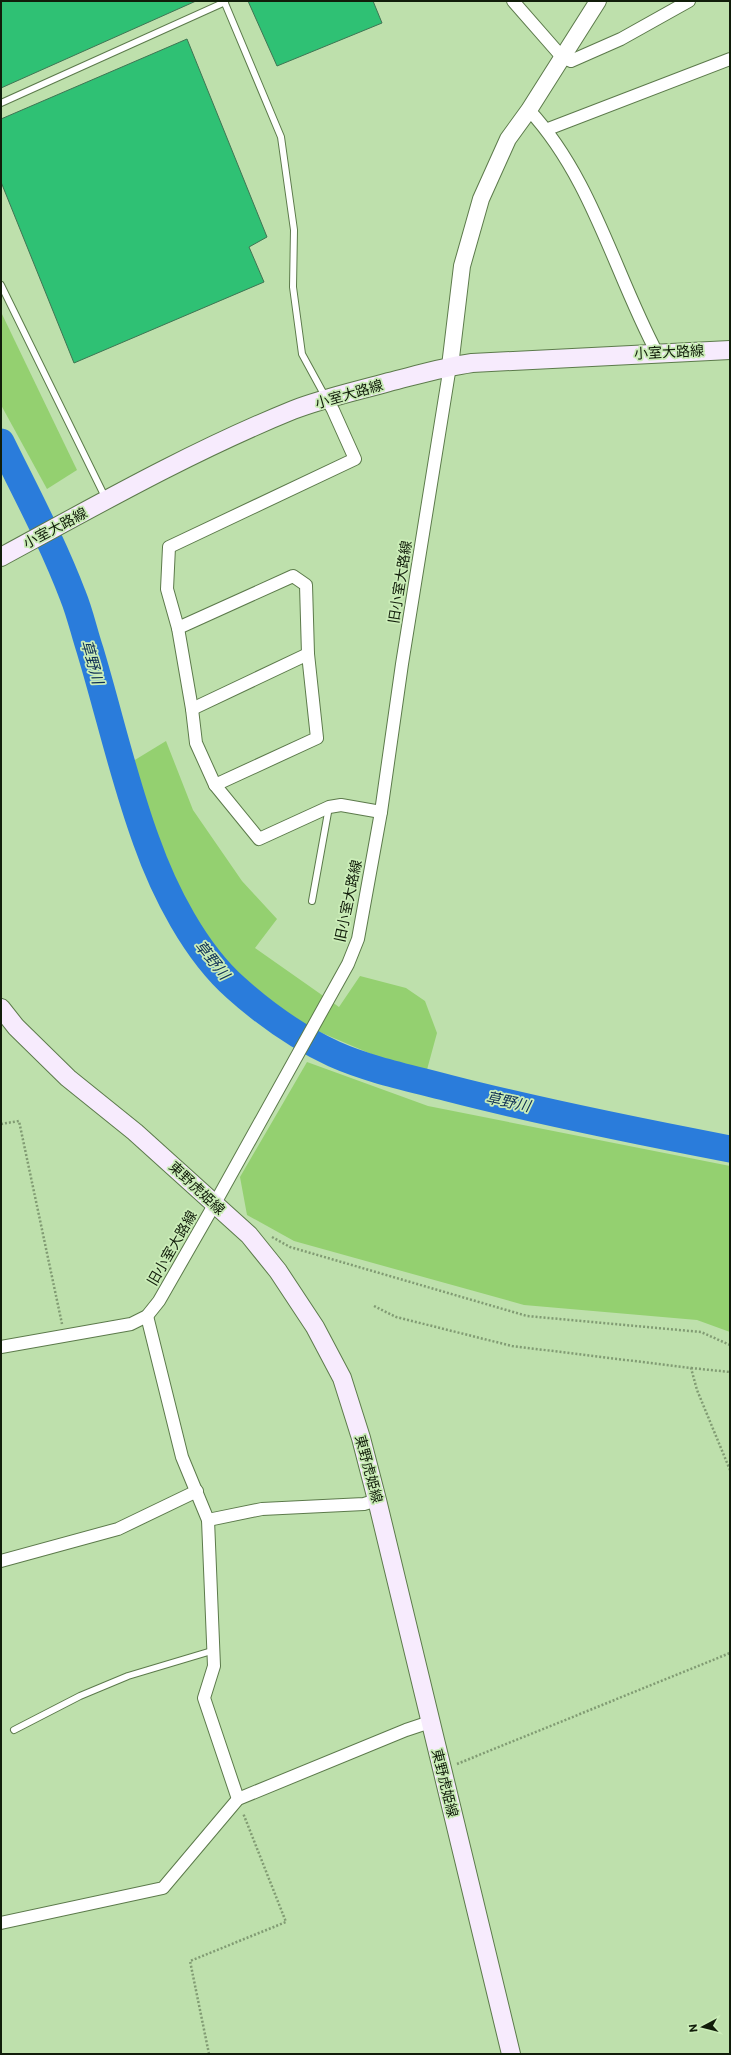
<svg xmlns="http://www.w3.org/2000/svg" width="731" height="2055" viewBox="0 0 731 2055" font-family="Commissioner,'Noto Sans JP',sans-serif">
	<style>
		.green { fill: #94d070 }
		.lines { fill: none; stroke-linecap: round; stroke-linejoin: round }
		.river { stroke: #2a7cdb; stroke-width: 27 }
		.building { fill: #2fc174; stroke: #3f7553 }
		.service-casing { stroke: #5c7a4b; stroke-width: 8 }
		.minor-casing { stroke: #5c7a4b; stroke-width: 14 }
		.tertiary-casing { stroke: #5c7a4b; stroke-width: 18 }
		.secondary-casing { stroke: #5c7a4b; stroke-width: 20 }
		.path { stroke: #819b73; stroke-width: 2.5; stroke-dasharray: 2 2; stroke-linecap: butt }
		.service { stroke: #fff; stroke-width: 6 }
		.minor { stroke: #fff; stroke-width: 12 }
		.tertiary { stroke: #fff; stroke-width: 16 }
		.secondary { stroke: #f7ebfd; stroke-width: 18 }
		.labels { text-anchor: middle; stroke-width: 3.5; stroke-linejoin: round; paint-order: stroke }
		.street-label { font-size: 14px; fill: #111d0a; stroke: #cbedb8 }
		.water-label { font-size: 15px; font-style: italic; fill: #0e2e54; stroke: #cbedb8 }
	</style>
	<rect width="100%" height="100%" fill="#bee0ac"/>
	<g class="green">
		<path d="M1 312 77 470 47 489 1 405Z"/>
		<path d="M166 741 193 810 242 881 277 919 255 948 339 1007 360 976 406 988 425 1001 437 1033 425 1077 287 1018 216 957 170 879 125 766Z"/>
		<path d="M307 1062 428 1106 730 1166V1332L697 1320 524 1305 294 1241 247 1215 240 1177Z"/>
	</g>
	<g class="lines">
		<path class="river" d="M1 442C26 493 53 543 73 596 80 613 84 632 90 650 109 713 123 777 146 840 164 891 195 952 236 988 265 1014 299 1038 334 1054 370 1070 410 1078 448 1088 541 1112 636 1131 730 1149"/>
	</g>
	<g class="building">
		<path d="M1 1H196L1 88Z"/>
		<path d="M248 1H373L382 23 277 66Z"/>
		<path d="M187 39 267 237 249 247 264 282 74 363 1 182V119Z"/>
	</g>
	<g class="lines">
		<g class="service-casing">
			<g id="service">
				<path d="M224 1 281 137 294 230 293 287 302 354 326 398"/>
				<path d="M1 103 225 2"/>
				<path d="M1 285 106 499"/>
				<path d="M312 901 329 807"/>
				<path d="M14 1730 80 1696 128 1676 215 1650"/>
			</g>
		</g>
		<g class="minor-casing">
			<g id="minor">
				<path d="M513 1 562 57 571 61 621 39 689 1"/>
				<path d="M529 110C592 178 614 272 657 353"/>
				<path d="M548 129 730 59"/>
				<path d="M327 399 333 410 355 459 169 547 167 589 178 628 192 709 196 743 215 785 259 839 329 807 341 805 381 812"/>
				<path d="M178 628 293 576 306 585 308 654 317 738 215 785"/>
				<path d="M192 709 308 654"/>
				<path d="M147 1316 182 1457 208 1520 214 1666 204 1698 238 1799"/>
				<path d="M1 1347 131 1324 147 1316 159 1301 214 1205 348 964 358 939 381 812 402 664 450 366"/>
				<path d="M208 1520 262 1509 364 1504 377 1500"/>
				<path d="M1 1561 118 1529 197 1491"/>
				<path d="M1 1923 163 1888 238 1799 406 1730 430 1722"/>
			</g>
		</g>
		<g class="tertiary-casing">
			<path id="tertiary" d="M450 366 462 266 481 199 508 139 529 110 598 1"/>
		</g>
		<g class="secondary-casing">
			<g id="secondary">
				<path d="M1 557C97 505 192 451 293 410 324 398 357 391 389 382 417 375 444 367 472 363L730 350"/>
				<path d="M1 1008 16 1027 68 1078 135 1132 249 1235 278 1271 315 1327 342 1378 361 1438 377 1500 511 2054"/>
			</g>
		</g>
		<g class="path">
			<path d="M1 1124 19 1121 62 1324"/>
			<path d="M272 1237 290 1247 527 1316 701 1332 730 1345"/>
			<path d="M374 1306 396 1317 512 1346 691 1368 697 1390 730 1470"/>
			<path d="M691 1368 730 1372"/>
			<path d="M457 1764 730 1653"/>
			<path d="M209 2054 190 1961 286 1922 243 1813"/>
		</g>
		<use href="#service" class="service"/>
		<use href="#minor" class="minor"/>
		<use href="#tertiary" class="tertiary"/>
		<use href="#secondary" class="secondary"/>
	</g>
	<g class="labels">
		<g class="street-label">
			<text transform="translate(669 352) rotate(-3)" y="5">小室大路線</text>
			<text transform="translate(349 394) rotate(-16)" y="5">小室大路線</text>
			<text transform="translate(55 528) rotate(-28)" y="5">小室大路線</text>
			<text transform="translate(400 582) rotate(-81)" y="5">旧小室大路線</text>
			<text transform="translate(348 901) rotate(-78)" y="5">旧小室大路線</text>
			<text transform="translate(197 1188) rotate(43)" y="5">東野虎姫線</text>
			<text transform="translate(172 1248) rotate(-60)" y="5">旧小室大路線</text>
			<text transform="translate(369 1469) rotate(75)" y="5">東野虎姫線</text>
			<text transform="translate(445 1783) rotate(76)" y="5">東野虎姫線</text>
		</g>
		<g class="water-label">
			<text transform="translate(92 662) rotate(74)" y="5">草野川</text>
			<text transform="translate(212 960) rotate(51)" y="5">草野川</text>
			<text transform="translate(508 1102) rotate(12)" y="5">草野川</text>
		</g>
	</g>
	<rect width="731" height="2055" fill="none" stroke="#111d0a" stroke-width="4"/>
	<g transform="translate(703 2027) rotate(263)" stroke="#cbedb8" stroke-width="3" paint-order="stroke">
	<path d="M0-3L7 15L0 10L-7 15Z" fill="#111d0a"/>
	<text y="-6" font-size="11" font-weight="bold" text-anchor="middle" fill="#111d0a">N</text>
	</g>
</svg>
